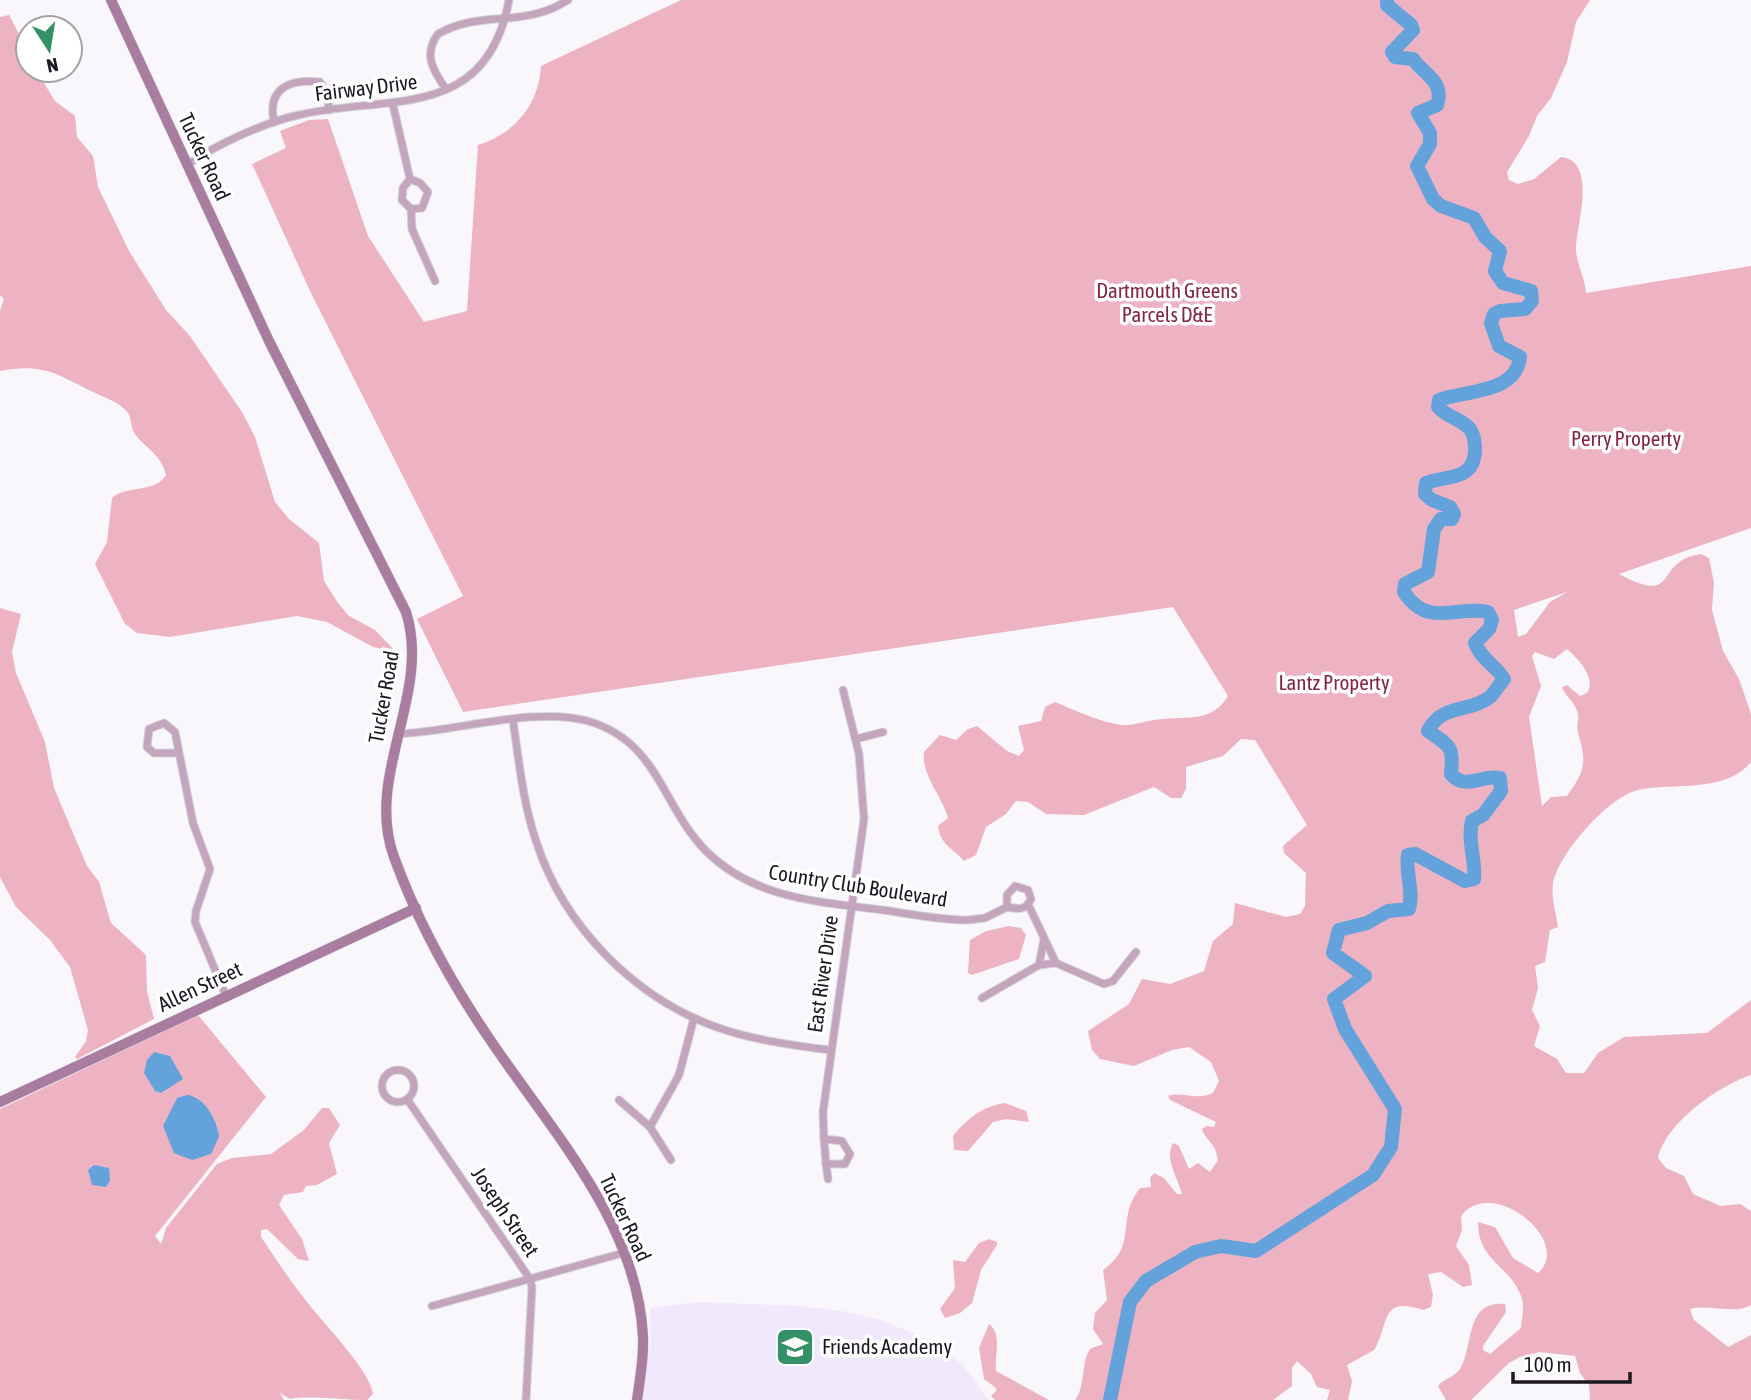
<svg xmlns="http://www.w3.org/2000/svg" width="1751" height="1400" viewBox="0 0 1751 1400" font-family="'Asap Condensed',sans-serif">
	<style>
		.built { fill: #f1e8fe }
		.green { fill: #eeb3c3; fill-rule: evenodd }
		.water { fill: #63a2db }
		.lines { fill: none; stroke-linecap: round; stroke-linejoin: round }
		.river { stroke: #63a2db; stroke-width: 14 }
		.street-casing { stroke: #d6d2d9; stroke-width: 9 }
		.secondary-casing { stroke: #d6d2d9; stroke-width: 11 }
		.street { stroke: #c3a5bd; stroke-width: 7 }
		.secondary { stroke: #a87da0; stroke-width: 10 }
		.labels { text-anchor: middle; stroke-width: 7; stroke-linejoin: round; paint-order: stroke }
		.street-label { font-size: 21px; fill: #1c1721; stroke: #fff }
		.park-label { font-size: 21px; fill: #842248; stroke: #fff }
		.poi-label { font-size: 21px; fill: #1c1721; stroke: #fff; text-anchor: start }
	</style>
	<rect width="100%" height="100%" fill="#f9f6fc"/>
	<path class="built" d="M698 1302 799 1306 842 1311 880 1320 930 1340 948 1353 964 1366 988 1400H640L651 1342 650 1308Z"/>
	<g class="green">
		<path d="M681 0H1590L1576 22 1567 62 1551 98 1537 116 1529 136 1507 172 1509 180 1518 184 1534 179 1561 157C1599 161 1575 229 1576 250 1577 265 1585 278 1586 293L1751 266V528L1619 574C1681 607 1652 561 1701 554L1709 558 1714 583 1712 610 1723 651 1739 679 1751 714V762C1725 794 1673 782 1638 790 1608 797 1558 854 1553 884 1551 896 1556 914 1558 927L1550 930 1545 962 1535 966 1538 988 1532 1010 1540 1026 1534 1046 1557 1059 1566 1073H1584L1598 1053 1624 1037 1707 1033 1751 1000V1075C1718 1086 1666 1123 1658 1158L1666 1168 1684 1176 1693 1194 1721 1206 1740 1204 1751 1211V1305C1735 1315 1709 1304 1690 1309L1694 1320 1728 1347 1751 1335V1400H1590L1589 1385 1580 1373 1575 1356 1539 1352 1520 1357 1509 1363 1471 1400H1446L1438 1386C1444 1378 1454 1378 1460 1369 1474 1348 1464 1300 1505 1304L1506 1312 1483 1346V1350L1490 1354 1521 1328C1522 1317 1525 1306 1521 1296 1510 1265 1478 1262 1478 1222L1495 1227 1513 1258 1538 1273C1574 1241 1492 1175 1461 1216L1462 1230 1456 1246 1469 1265 1472 1285 1463 1287 1441 1272 1428 1274 1433 1295 1431 1307 1423 1310C1379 1295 1390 1324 1374 1350L1347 1365 1352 1381 1348 1400H1327L1330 1390 1317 1387 1311 1374 1297 1361 1292 1368V1386L1273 1400H1075C1086 1388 1081 1354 1092 1348 1096 1346 1100 1346 1103 1344L1093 1329 1095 1313 1107 1300 1103 1270C1139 1245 1115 1220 1140 1188L1151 1187 1150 1178 1154 1173 1164 1178 1177 1194H1182C1178 1178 1164 1159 1173 1143L1179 1146 1189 1169 1198 1163 1210 1172 1218 1160C1215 1141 1206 1142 1202 1129L1206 1126 1214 1127 1216 1122 1170 1100 1168 1096C1181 1091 1197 1101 1213 1093L1219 1081 1211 1062 1189 1047 1172 1050 1134 1066 1100 1059 1092 1050 1088 1031 1129 1004 1142 979 1170 984 1204 971 1213 941 1233 924 1235 903 1286 917 1300 914 1305 906 1306 873 1284 853 1283 846 1307 825 1255 740 1241 739 1223 756 1186 767V789L1181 798H1171L1154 787 1084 815 1046 814 1028 802 1016 801 1006 814 986 827 976 855 964 861C952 847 941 846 938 826L948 818C942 796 921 775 924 752L940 735 956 740 968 729 977 726 1007 751 1019 756 1024 750 1018 726 1041 721 1045 707 1055 702C1077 711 1099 722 1122 725 1133 726 1144 721 1155 720 1182 715 1211 725 1228 696L1173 607 463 712 417 619 463 596 311 293 252 164 286 148 280 131 309 120 328 119 368 236 424 322 467 311 478 145C514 134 539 105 541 66ZM1567 592 1550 602 1526 634 1518 637 1514 610ZM1567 649C1578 659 1597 678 1587 693L1580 696 1567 685 1562 687C1565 696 1574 701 1577 711 1580 718 1576 726 1578 733 1587 762 1585 771 1567 796L1551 797 1542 806 1529 717 1541 686 1532 656 1535 652 1554 659Z"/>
		<path d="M9 15 28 51V70H36L55 101 75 116 77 137 93 156 98 187 129 251 166 310 190 336 242 412 255 437 275 502 289 519 319 543 324 581 338 603 349 616 375 630 396 652 373 647 327 622 297 616 170 637 137 633 125 624 95 564 107 542 112 498C126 485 156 493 166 475 161 454 146 449 135 434 130 427 132 419 128 413 120 402 103 397 91 391 55 373 42 363 0 371V311L4 299 0 295V17Z"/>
		<path d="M0 608 21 614 12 652 16 673 45 742 54 788 87 866 99 882 111 923 146 955 147 991 154 1019 77 1059 75 1057 86 1041 88 1030 70 967 50 940 16 907 0 877Z"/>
		<path d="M1009 926 1021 928 1026 935 1019 959 972 975 968 973 970 940 986 931Z"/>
		<path d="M198 1015 266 1097 155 1236 161 1244 166 1228 217 1164 232 1158 271 1154 304 1130 322 1108H329L340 1125 329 1143 337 1174 317 1185 306 1186 303 1192 284 1195 279 1205 302 1239 309 1261 298 1259 267 1229 261 1230V1237C277 1261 293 1285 311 1307 327 1327 370 1371 373 1394L367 1400C345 1400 308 1395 290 1399L280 1393 284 1400H0V1109Z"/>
		<path d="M1005 1103 1026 1111 1029 1122 1006 1119 993 1122 968 1151 954 1150 953 1136C968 1118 981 1107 1005 1103Z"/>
		<path d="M989 1239 997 1242V1245L981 1270 972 1303 960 1313 945 1318 940 1309 955 1288 953 1260 965 1262 979 1243Z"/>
		<path d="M989 1324C1003 1334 994 1356 996 1371L1049 1400H995L991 1396 996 1391V1388L984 1379 979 1348Z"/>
	</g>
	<g class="water">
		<path d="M154 1052 170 1056 183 1079 161 1093 155 1091 144 1073 147 1060Z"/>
		<path d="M187 1095C205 1097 217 1120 219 1137L211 1154 192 1160 174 1153 163 1126 177 1098Z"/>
		<path d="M94 1165 109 1168 110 1181 106 1187 92 1185 88 1170Z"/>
	</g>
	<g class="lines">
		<path class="river" d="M1110 1400 1130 1302 1146 1281 1195 1252 1221 1246 1256 1251 1373 1175 1391 1147 1395 1109 1345 1029 1334 999 1365 976 1333 953 1339 930 1367 923 1388 911 1409 909C1414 891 1405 873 1408 855L1415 854 1465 881 1474 879C1476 859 1467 841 1472 821L1483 815 1501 791 1500 778C1483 774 1465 791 1451 774 1454 746 1450 746 1428 731 1442 703 1470 713 1490 697 1495 692 1499 685 1504 679 1495 665 1481 659 1475 643L1489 629 1492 620 1488 612C1457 605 1428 629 1404 592L1405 584 1428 572 1434 529 1441 519H1452L1454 514 1450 507 1432 500 1425 494 1426 483C1448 475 1474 481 1475 450 1475 444 1474 434 1470 429 1462 419 1448 418 1438 407L1439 400C1466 390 1516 394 1520 357L1499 346 1491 323 1494 314 1500 311 1525 309 1532 301 1531 291 1503 283 1495 271 1500 251 1485 237 1474 218 1441 206 1433 199 1417 166 1430 144V133L1418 113 1437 105C1445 81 1424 75 1413 59L1395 57 1392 52 1413 30 1411 25 1387 5V0"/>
		<g class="street-casing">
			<g id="street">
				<path d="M446 89C433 71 423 54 438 34 481 9 523 29 568 0"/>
				<path d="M393 105 410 179 420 183 428 192 422 208 411 209 402 200 403 188 410 179"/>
				<path d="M274 122C267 89 289 78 320 82L327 92 329 110"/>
				<path d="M187 165C215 145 265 122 299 115 386 94 487 123 509 0"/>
				<path d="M411 209 412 229 435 281"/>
				<path d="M513 721C519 761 523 803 536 841 564 928 638 1002 725 1030 759 1041 795 1046 830 1050"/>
				<path d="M398 734C455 732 534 706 588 721 659 742 661 805 706 851 754 899 820 902 883 910 911 914 939 920 968 920L985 918 1007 907V895L1015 886 1028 890 1031 899C1026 911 1018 909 1007 907"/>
				<path d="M856 739 883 732"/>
				<path d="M178 753H154L147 747 149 729 164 723 175 732 193 823 210 869 196 911 195 922 226 996"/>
				<path d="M1028 904 1056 963 1039 965 1044 939"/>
				<path d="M1056 963 1104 984 1113 981 1136 952"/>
				<path d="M982 998 1039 965"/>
				<circle cx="398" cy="1086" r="16"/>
				<path d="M407 1099 530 1279 532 1287 526 1400"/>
				<path d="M619 1100 650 1127 679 1075 694 1018"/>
				<path d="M650 1127 671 1160"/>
				<path d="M824 1139 826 1164"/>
				<path d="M828 1179 826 1164H845L850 1154 842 1141 824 1139 823 1112 864 819 859 754 843 690"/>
				<path d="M432 1306 623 1253"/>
			</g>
		</g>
		<g class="secondary-casing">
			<g id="secondary">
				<path d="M111 0 269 341 406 612C432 694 364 775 394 857 418 923 453 986 493 1044 552 1131 638 1225 643 1337 644 1358 640 1379 637 1400"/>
				<path d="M0 1102 416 908"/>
			</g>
		</g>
		<use href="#street" class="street"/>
		<use href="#secondary" class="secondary"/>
	</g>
	<defs>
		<g id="school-square" transform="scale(2.0125)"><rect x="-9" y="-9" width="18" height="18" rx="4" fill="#349067" stroke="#fff"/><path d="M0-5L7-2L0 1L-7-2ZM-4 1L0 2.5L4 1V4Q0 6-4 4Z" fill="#fff"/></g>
	</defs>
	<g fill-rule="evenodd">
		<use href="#school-square" x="795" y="1347"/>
	</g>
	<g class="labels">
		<g class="street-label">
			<text transform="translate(366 88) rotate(-7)" y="7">Fairway Drive</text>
			<text transform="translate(204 157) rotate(65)" y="7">Tucker Road</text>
			<text transform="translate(384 697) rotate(-80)" y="7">Tucker Road</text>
			<text transform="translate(858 886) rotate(9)" y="7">Country Club Boulevard</text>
			<text transform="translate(823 974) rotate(-82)" y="7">East River Drive</text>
			<text transform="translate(200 987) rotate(-25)" y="7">Allen Street</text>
			<text transform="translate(505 1212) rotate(56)" y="7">Joseph Street</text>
			<text transform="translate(625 1218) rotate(65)" y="7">Tucker Road</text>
		</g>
		<g class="park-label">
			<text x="1167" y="298">Dartmouth Greens<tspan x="1167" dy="24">Parcels D&amp;E</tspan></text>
			<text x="1626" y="446">Perry Property</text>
			<text x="1334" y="690">Lantz Property</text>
		</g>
		<g class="poi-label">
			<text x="822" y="1354">Friends Academy</text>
		</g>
	</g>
	<g transform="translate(49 49) rotate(168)"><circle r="33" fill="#ffffff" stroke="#a4a2a6" stroke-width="2"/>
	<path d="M0-5L12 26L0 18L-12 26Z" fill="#349067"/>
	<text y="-10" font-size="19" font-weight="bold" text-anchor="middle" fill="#1c1721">N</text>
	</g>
	<path d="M1513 1372v10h117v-10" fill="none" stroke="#1c1721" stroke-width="3.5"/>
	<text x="1524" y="1372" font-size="21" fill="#1c1721" stroke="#ffffff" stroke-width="5" paint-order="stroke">100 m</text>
</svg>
